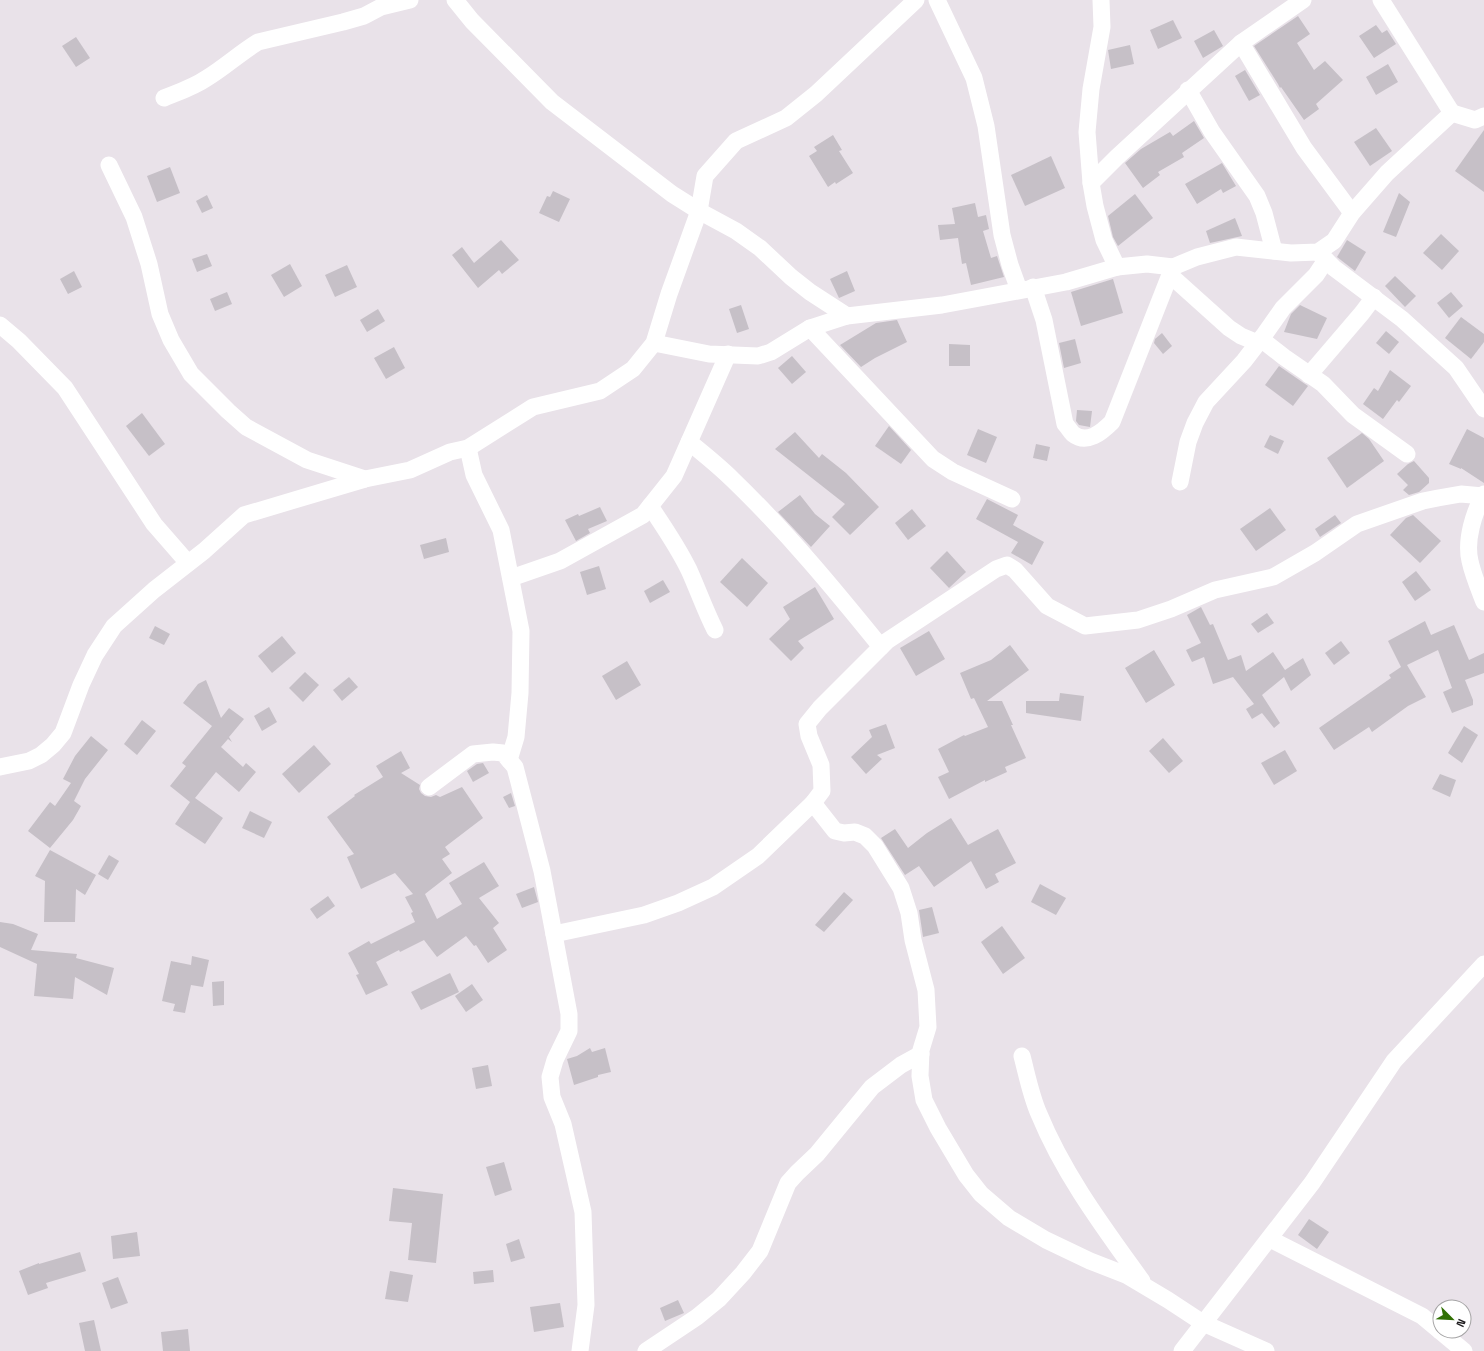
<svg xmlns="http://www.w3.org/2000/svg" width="1484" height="1351" viewBox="0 0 1484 1351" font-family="'Space Grotesk',sans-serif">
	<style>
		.building { fill: #c6c0c7 }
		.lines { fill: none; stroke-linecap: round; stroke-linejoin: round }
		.minor { stroke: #fff; stroke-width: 17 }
	</style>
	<rect width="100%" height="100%" fill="#e9e2e9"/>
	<g class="building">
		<path d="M1298 16 1310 34 1297 43 1314 70 1325 61 1343 80 1316 104 1319 109 1304 120 1281 87 1280 88 1278 84 1254 46Z"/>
		<path d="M1173 20 1182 38 1158 49 1150 30Z"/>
		<path d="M1376 25 1382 33 1387 30 1396 44 1374 58 1359 36Z"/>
		<path d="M1214 30 1223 46 1203 58 1194 41Z"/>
		<path d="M76 37 90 58 76 67 62 46Z"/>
		<path d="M1130 45 1134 64 1111 69 1108 50Z"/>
		<path d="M1388 64 1398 82 1376 95 1366 77Z"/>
		<path d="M1245 70 1260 95 1249 101 1235 76Z"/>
		<path d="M1194 121 1204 138 1182 153 1184 157 1158 172 1160 175 1143 188 1125 163 1141 149 1170 132 1173 136Z"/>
		<path d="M1376 128 1392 151 1370 166 1354 142Z"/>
		<path d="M1484 130V192L1455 171Z"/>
		<path d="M833 135 842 150 839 151 853 173 836 184 835 182 828 187 809 156 817 151 814 147Z"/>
		<path d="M1051 156 1065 188 1025 206 1011 175Z"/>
		<path d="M1222 163 1236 186 1223 193 1221 189 1197 204 1185 184Z"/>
		<path d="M170 167 180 193 157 202 147 176Z"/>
		<path d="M553 191 570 199 559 222 539 213 547 196 550 197Z"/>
		<path d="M1399 193 1410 202 1396 237 1383 232Z"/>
		<path d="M1135 194 1153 218 1118 246 1113 237 1108 216Z"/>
		<path d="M207 195 213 208 202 213 196 201Z"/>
		<path d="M975 203 978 217 986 215 989 229 983 231 991 258 997 256 1004 277 971 285 966 263 962 264 958 238 940 240 938 225 955 224 952 208Z"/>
		<path d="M1235 218 1242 236 1210 243 1206 231Z"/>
		<path d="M1441 234 1459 251 1442 270 1423 253Z"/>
		<path d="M501 240 519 260 502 274 499 270 478 288 452 255 462 247 474 263Z"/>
		<path d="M1347 240 1366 252 1355 271 1337 257Z"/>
		<path d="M207 254 212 266 197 272 192 259Z"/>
		<path d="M290 264 302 286 284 297 271 275Z"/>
		<path d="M347 265 357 287 335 297 325 275Z"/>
		<path d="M74 271 82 287 68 294 60 279Z"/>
		<path d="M847 271 855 291 839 298 830 279Z"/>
		<path d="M1395 276 1416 296 1405 307 1385 286Z"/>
		<path d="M1113 279 1123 313 1081 326 1071 292Z"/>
		<path d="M227 292 232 304 215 311 210 299Z"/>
		<path d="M1451 292 1463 306 1449 318 1437 303Z"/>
		<path d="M741 305 749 329 737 333 729 309Z"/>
		<path d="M1300 305 1327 318 1317 339 1284 332 1291 314Z"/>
		<path d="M378 309 385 321 367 332 360 320Z"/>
		<path d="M1461 317 1484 334V342L1471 359 1445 338Z"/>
		<path d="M897 320 907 342 875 358 861 367 840 345 876 323Z"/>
		<path d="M1386 331 1399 342 1389 354 1376 343Z"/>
		<path d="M1162 333 1172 346 1163 354 1154 343 1155 339Z"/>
		<path d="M1075 339 1081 363 1064 368 1059 343Z"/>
		<path d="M949 344 970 345V366H949Z"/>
		<path d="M394 347 405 368 386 379 374 358Z"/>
		<path d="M792 356 806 372 792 384 778 368Z"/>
		<path d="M1279 366 1308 386 1293 406 1265 385Z"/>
		<path d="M1390 370 1411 386 1399 402 1397 400 1383 419 1363 404 1374 388 1378 391Z"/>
		<path d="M1077 410 1092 411 1090 427 1079 425 1076 421Z"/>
		<path d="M142 413 165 444 149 456 126 426Z"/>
		<path d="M889 426 911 450 901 464 875 446Z"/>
		<path d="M978 429 997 437 986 463 967 455Z"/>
		<path d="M1467 429 1484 438V483L1461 468V469L1449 464Z"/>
		<path d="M795 432 819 458 822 454 846 473 879 507 850 535 832 517 845 504 775 449Z"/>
		<path d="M1362 433 1369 439 1384 461 1347 488 1327 458Z"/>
		<path d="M1270 435 1284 441 1278 454 1264 447Z"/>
		<path d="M1036 444 1050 447 1047 461 1033 458Z"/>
		<path d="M1414 461 1429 478V483L1419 492 1409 495 1403 490 1408 485 1397 474 1408 464Z"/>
		<path d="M800 495 815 514 830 526 811 547 778 512Z"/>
		<path d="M987 499 1018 515 1013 525 1044 542 1032 565 1011 553 1018 542 976 519Z"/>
		<path d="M600 507 607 521 588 529 590 533 576 541 565 520 578 514 579 516Z"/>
		<path d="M1270 508 1286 530 1256 551 1240 529Z"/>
		<path d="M912 509 926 526 908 540 895 523Z"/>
		<path d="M1335 515 1341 523 1320 537 1315 529Z"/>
		<path d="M1413 515 1441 541 1420 563 1390 535 1406 518Z"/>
		<path d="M446 538 449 552 424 559 420 545Z"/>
		<path d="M947 551 966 572 949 588 930 568Z"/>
		<path d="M742 558 768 583 747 607 720 582Z"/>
		<path d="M599 566 606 589 587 595 580 572Z"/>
		<path d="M1416 571 1431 590 1415 601 1402 582Z"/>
		<path d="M663 580 670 592 650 603 644 591Z"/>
		<path d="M815 587 834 619 798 641 804 648 791 661 769 639 790 619 783 607Z"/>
		<path d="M1201 607 1210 625 1213 624 1228 660 1241 655 1246 671 1273 652 1285 670 1303 658 1311 675 1291 691 1284 677 1262 695 1280 723 1274 728 1262 713 1252 719 1246 709 1254 704 1233 677 1213 684 1204 657 1192 662 1186 650 1201 643 1187 615Z"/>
		<path d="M1267 613 1274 623 1258 633 1251 624Z"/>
		<path d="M1425 621 1431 635 1454 625 1469 660 1484 653V673L1465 680 1473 700V705L1452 713 1443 692 1452 688 1438 650 1407 665 1426 697 1408 706 1372 732 1369 727 1334 750 1319 728 1391 678 1389 675 1401 667 1388 641Z"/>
		<path d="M155 626 170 634 164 645 149 638Z"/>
		<path d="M929 631 945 659 916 676 900 648Z"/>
		<path d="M282 636 296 653 272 673 258 656Z"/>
		<path d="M1341 641 1350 653 1334 665 1325 653Z"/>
		<path d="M1010 645 1029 670 987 701H1002L1013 725H1011L1026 758 1005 767 1007 772 985 782V780L949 799 938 777 949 772 938 749 964 735 965 736 988 727 974 698 971 699 960 673 991 660Z"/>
		<path d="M1154 650 1175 685 1146 703 1125 668Z"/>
		<path d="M627 661 641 685 616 700 602 676Z"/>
		<path d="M305 672 319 685 303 702 289 688Z"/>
		<path d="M349 677 358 687 342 701 333 690Z"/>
		<path d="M206 680 221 718 229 708 244 719 229 737 232 742 228 739 221 747 243 767 246 763 256 772 239 792 216 772 195 798 223 818 205 844 175 824 190 802 170 786 186 766 182 763 212 726 183 703 198 684Z"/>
		<path d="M1060 693 1084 696 1081 721 1026 713V701H1059Z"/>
		<path d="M269 707 277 722 262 731 254 716Z"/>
		<path d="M142 720 156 731 137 755 124 744Z"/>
		<path d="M886 724 895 748 877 755 882 759 866 774 851 757 872 737 869 730Z"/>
		<path d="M1464 726 1478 735 1462 763 1448 753Z"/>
		<path d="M91 736 108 750 85 779 74 801 81 806 73 820 50 848 28 831 50 802 55 806 71 783 63 779 75 756Z"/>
		<path d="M1163 738 1183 761 1169 773 1149 751Z"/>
		<path d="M314 745 331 764 299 793 282 774Z"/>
		<path d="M1285 750 1297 771 1274 785 1261 763Z"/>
		<path d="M401 751 410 768 401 773 420 785 419 789 421 793 425 796 431 797 436 795 440 797 462 787 483 818 445 847 450 854 442 859 452 873 425 894 437 919 462 904 449 883 484 862 499 886 479 898 499 923 493 928 507 950 488 963 476 945 474 946 466 936 437 957 424 940 400 952 399 950 376 962 388 985 366 995 356 975 359 974 348 953 369 941 371 944 415 922 411 913 413 912 405 897 413 894 395 873 361 889 347 857 354 854 327 817 355 796 354 795 383 777 376 766Z"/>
		<path d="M483 763 489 773 473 782 467 771 477 764Z"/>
		<path d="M1440 774 1456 780 1450 797 1432 789Z"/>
		<path d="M511 793 515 806 509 808 503 797Z"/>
		<path d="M250 811 272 822 264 838 242 828Z"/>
		<path d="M951 818 968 845 998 829 1016 863 995 874 999 882 986 889 971 861 934 887 919 866 905 875 881 838 895 829 908 848 927 833Z"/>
		<path d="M50 850 96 875 85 895 76 889 75 922H44L45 881 35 876Z"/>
		<path d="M109 855 119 861 108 880 98 874Z"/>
		<path d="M1040 884 1066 898 1056 915 1031 902Z"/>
		<path d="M534 887 538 902 522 908 516 894Z"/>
		<path d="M844 892 853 900 824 932 815 925Z"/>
		<path d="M328 896 335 906 317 919 310 909Z"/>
		<path d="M932 907 939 933 923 937 919 910Z"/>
		<path d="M0 922 13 924 38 934 31 950 77 954 76 958 114 968 107 995 75 977 73 999 34 996 37 964 0 947Z"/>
		<path d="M1002 926 1025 958 1003 974 981 942Z"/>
		<path d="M192 956 209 960 203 987 191 985 185 1013 173 1011 175 1004 162 1001 171 961 191 965Z"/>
		<path d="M450 973 459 992 421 1010 411 992Z"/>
		<path d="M224 981V1005L213 1006 212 982Z"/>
		<path d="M472 984 483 1000 466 1012 455 996Z"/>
		<path d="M590 1048 592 1052 605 1048 611 1072 598 1075V1077L574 1085 567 1059 577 1056Z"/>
		<path d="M488 1065 492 1086 476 1089 472 1068Z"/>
		<path d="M504 1162 512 1190 495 1196 486 1167Z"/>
		<path d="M393 1188 443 1194 436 1263 408 1260 412 1223 389 1221Z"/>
		<path d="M1309 1219 1329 1232 1317 1249 1298 1235Z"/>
		<path d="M137 1232 140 1256 113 1259 111 1236Z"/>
		<path d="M519 1239 525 1258 511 1262 506 1244Z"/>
		<path d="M80 1252 86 1271 46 1283 48 1288 28 1295 19 1271 39 1263V1264Z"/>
		<path d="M493 1270 494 1282 474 1284 473 1272Z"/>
		<path d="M390 1271 413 1275 408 1302 385 1299Z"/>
		<path d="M118 1277 128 1303 111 1309 102 1283Z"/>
		<path d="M678 1300 684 1313 665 1321 660 1308Z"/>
		<path d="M560 1303 564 1327 534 1332 530 1307Z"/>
		<path d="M94 1320 101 1351H85L79 1323Z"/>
		<path d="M188 1329 190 1351H163L161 1332Z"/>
	</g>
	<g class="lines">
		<g class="minor">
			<path d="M455 0 472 21 552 102 672 194 699 211 736 231 760 248 791 277 810 292 847 316"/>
			<path d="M937 0 974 78 986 126 1002 235 1010 265 1019 290"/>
			<path d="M1101 0 1102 27 1091 89 1087 132 1091 183 1095 206 1104 240 1117 267"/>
			<path d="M1381 0 1452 113"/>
			<path d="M1241 43 1304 148 1352 213"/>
			<path d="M1188 90 1212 132 1257 196 1264 213 1274 251"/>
			<path d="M164 98C179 92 194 87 207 78 225 67 240 53 258 42L343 22 364 16 381 7 410 0"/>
			<path d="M109 165 134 217 149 264 160 314 171 340 191 374 228 411 246 427 307 460 365 479"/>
			<path d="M1091 183 1117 157 1241 43 1303 0"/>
			<path d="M1318 252 1334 268 1402 319 1456 368 1484 409"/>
			<path d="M1170 275 1229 328 1241 336 1258 343"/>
			<path d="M1033 287 1044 320 1065 424C1068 427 1070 431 1073 434 1087 445 1102 432 1112 422L1173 267"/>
			<path d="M0 325 19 341 65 388 154 524 188 563"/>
			<path d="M810 328 933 459 953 472 1012 499"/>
			<path d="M1261 339 1284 357 1323 384 1353 415 1407 454"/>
			<path d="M654 343 709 354 758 356 771 352 810 328 847 316 942 305 1066 282 1117 267 1147 264 1173 267 1197 257 1236 247 1291 253 1318 252 1334 241 1352 213 1387 173 1452 113 1475 120 1484 116"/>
			<path d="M1309 375 1362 313 1374 297"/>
			<path d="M689 442C704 454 719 466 733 480 787 532 834 589 881 647"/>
			<path d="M468 448 474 475 501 530 521 631 520 693 516 737 509 760"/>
			<path d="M1180 482 1188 442 1195 423 1206 402 1244 361 1264 335 1283 308 1316 275 1326 260"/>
			<path d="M1484 494C1474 512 1465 540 1470 561 1473 575 1479 589 1484 602"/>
			<path d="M650 506C664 527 678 547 689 570 698 590 705 610 715 630"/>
			<path d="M511 578 560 561 643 515 674 476 728 354"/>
			<path d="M0 767 29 761 41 755 53 745 63 733 81 685 95 655 114 626 154 590 204 551 244 515 365 479 410 470 450 452 468 448 533 407 600 391 633 369 654 343 669 294 699 211 705 176 736 141 786 118 816 94 916 0"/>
			<path d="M429 787 473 754 493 752 503 753 515 767 542 871 569 1014V1031L555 1060 550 1077 552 1097 563 1124 583 1212 586 1305 580 1351"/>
			<path d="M813 803 835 831 844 833 855 832 865 836 875 846 901 888 909 913 913 940 926 990 928 1027 921 1050 920 1076 924 1100 938 1128 966 1175 981 1194 1009 1218 1046 1240 1090 1261 1126 1275 1168 1300 1203 1323 1266 1351"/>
			<path d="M554 934 644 915 678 903 713 887 758 856 813 803 822 791 821 765 809 736 807 724 820 708 887 641 996 569 1007 565 1015 570 1047 606 1085 626 1138 620 1171 609 1215 590 1273 577 1315 553 1357 524 1423 501 1438 498 1461 494 1483 496"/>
			<path d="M1022 1056C1027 1075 1031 1096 1039 1114 1064 1175 1104 1228 1142 1281"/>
			<path d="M1270 1239 1422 1316 1440 1331"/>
			<path d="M1440 1331 1464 1351"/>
			<path d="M646 1351 697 1317 719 1299 743 1273 760 1251 788 1183 797 1173 817 1154 872 1087 901 1065 921 1054"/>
			<path d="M1182 1351 1312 1183 1394 1061 1484 964"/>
		</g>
	</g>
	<g transform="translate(1452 1319) rotate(114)"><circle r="19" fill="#ffffff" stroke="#a4a3a4"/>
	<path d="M0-3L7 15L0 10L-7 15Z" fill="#317004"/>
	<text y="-6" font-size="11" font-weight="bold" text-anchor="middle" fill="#1b191b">N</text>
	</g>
</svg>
